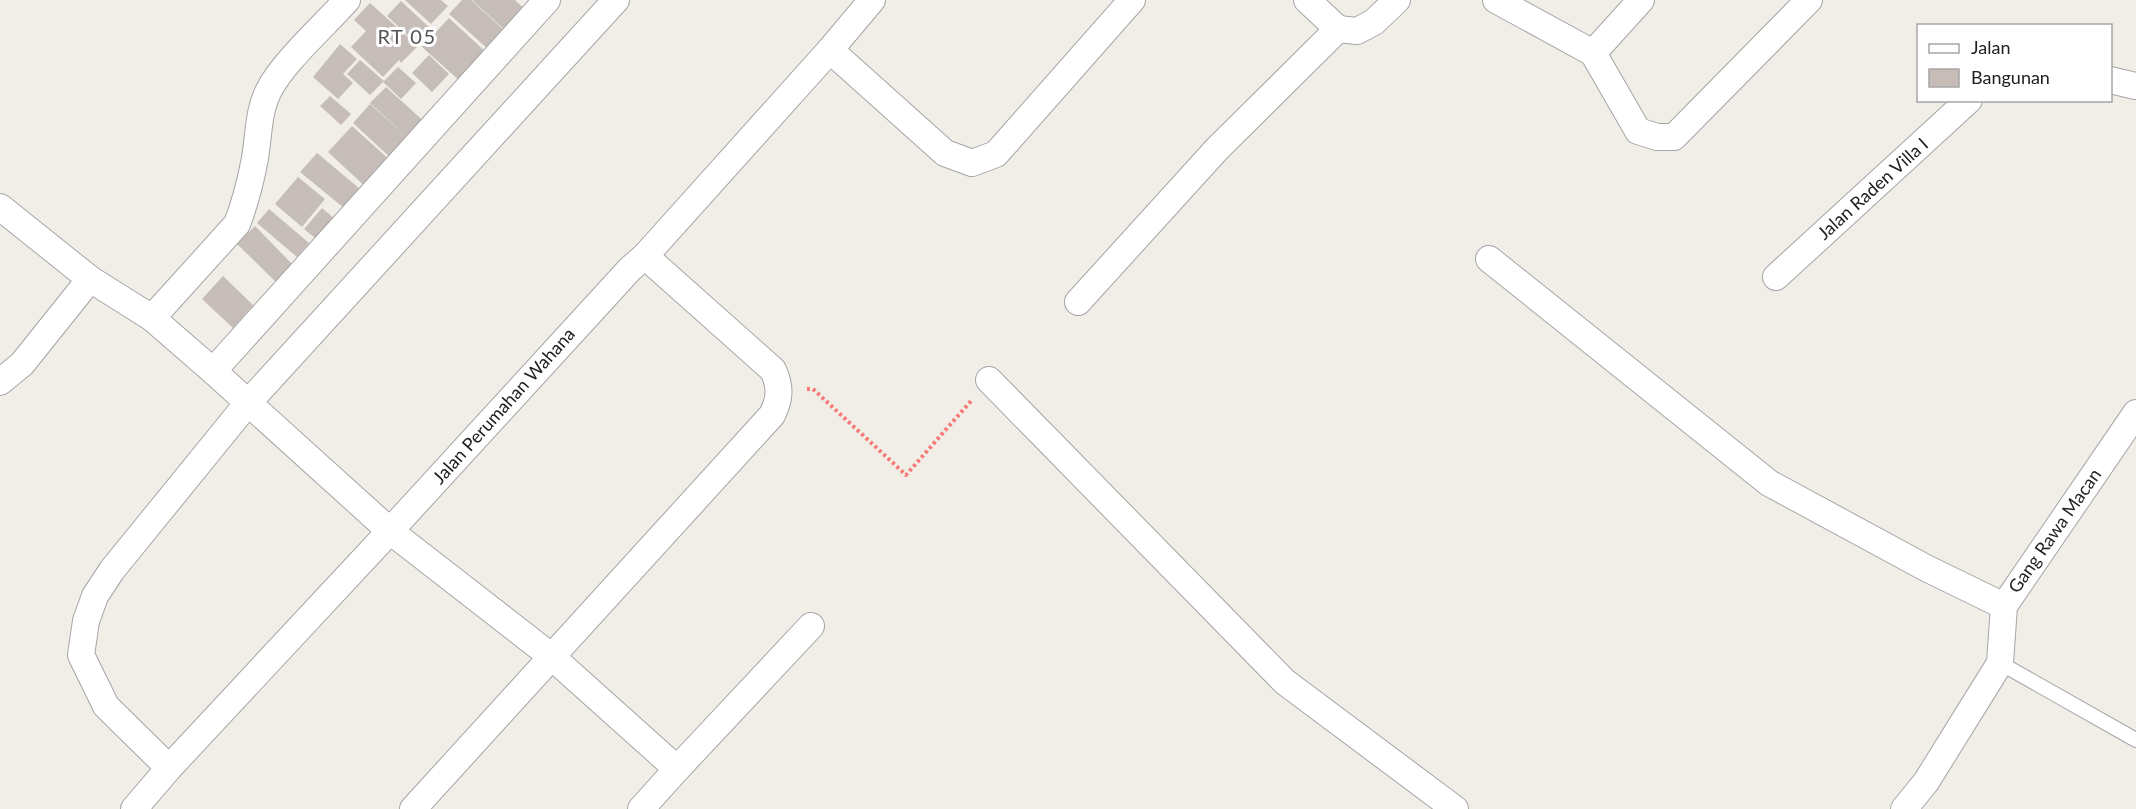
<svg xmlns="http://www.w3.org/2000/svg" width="2136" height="809" viewBox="0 0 2136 809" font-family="Lato,sans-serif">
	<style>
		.building { fill: #c6bdb8 }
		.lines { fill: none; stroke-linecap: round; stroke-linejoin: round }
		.service-casing { stroke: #a5a5a5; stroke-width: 16 }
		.minor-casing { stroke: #a5a5a5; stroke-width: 28 }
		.path { stroke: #f77874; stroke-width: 4; stroke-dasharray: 3 3; stroke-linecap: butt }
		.service { stroke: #fff; stroke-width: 14 }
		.minor { stroke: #fff; stroke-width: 26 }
		.labels { text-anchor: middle; stroke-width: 6; stroke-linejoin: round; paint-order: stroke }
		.street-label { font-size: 18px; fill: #212121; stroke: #fff }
		.neighbourhood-label { font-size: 20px; letter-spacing: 1.5px; fill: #545454; stroke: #fff }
	</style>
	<rect width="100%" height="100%" fill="#f1eee8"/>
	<g class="building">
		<path d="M405 0H441L448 6 431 24Z"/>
		<path d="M462 0H471L507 33 490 51 449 14Z"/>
		<path d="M472 0H515L529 13 509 34Z"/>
		<path d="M401 1 429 27 415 42 387 16Z"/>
		<path d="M370 3 418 46 401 63 399 60 383 77 351 47 366 31 354 20Z"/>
		<path d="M449 18 487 53 461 82 422 47Z"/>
		<path d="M340 44 357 59 343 74 353 83 338 99 313 77Z"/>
		<path d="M429 55 449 74 432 92 412 73Z"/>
		<path d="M360 60 384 81 370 95 347 74Z"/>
		<path d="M398 67 416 83 401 99 383 82Z"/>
		<path d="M386 87 429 126 395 162 353 123 370 104 407 137 370 103Z"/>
		<path d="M330 96 351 114 341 125 320 106Z"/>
		<path d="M352 126 392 162 368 189 328 152Z"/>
		<path d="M317 153 366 194 350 213 300 172Z"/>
		<path d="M298 177 325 199 302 227 275 204Z"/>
		<path d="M322 208 337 221 320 242 304 229Z"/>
		<path d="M269 209 309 243 297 257 257 223Z"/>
		<path d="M255 226 294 266 277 283 237 244Z"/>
		<path d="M223 276 253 305 233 328 202 299Z"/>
	</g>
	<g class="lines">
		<g class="service-casing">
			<path id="service" d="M2000 663 2136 740"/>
		</g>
		<g class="minor-casing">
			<g id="minor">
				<path d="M1307 0 1338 29"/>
				<path d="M1496 0 1593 53 1638 131 1657 137H1674L1809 0"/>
				<path d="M830 50 945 153 972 163 996 154 1132 0"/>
				<path d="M1593 53 1641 0"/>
				<path d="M2110 80 2136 86"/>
				<path d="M0 207 90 279 22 364 0 382"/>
				<path d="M1489 259 1769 483 1926 568 2004 606"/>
				<path d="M1776 277 1969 100"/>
				<path d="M90 279 152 318 213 371 390 531 552 657 677 769 641 809"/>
				<path d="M1078 302 1217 149 1338 29 1357 31 1374 22 1397 0"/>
				<path d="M152 318 237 224C245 203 251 180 255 158 259 135 258 111 269 90 284 61 325 25 347 0"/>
				<path d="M213 371 547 0"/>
				<path d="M989 380 1285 682 1455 809"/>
				<path d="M169 768 106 706 81 655 86 621 95 596 112 570 247 404 616 0"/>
				<path d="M677 769 811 626"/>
				<path d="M134 809 169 768 390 531 630 269 645 256 830 50 872 0"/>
				<path d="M413 809 772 415C780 399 781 387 773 370L645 256"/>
				<path d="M1904 809 1926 782 2000 663 2004 606 2136 413"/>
			</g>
		</g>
		<path class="path" d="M807 389H813L906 475 971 401"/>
		<use href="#service" class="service"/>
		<use href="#minor" class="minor"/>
	</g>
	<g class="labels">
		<g class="street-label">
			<text transform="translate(1873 189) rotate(-42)" y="6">Jalan Raden Villa I</text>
			<text transform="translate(504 406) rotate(-48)" y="6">Jalan Perumahan Wahana</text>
			<text transform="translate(2055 531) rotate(-55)" y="6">Gang Rawa Macan</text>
		</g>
		<g class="neighbourhood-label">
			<text x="407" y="44">RT 05</text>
		</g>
	</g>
	<rect x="1917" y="24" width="195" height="78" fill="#ffffff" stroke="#a6a6a6" stroke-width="1.5"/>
	<rect x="1929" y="44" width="30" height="9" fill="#ffffff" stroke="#a6a6a6" stroke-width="1.5"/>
	<text x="1971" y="54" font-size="18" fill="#212121">Jalan</text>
	<rect x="1929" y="69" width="30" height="18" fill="#c6bdb8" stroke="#a6a6a6" stroke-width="1.5"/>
	<text x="1971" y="84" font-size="18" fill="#212121">Bangunan</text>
</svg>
